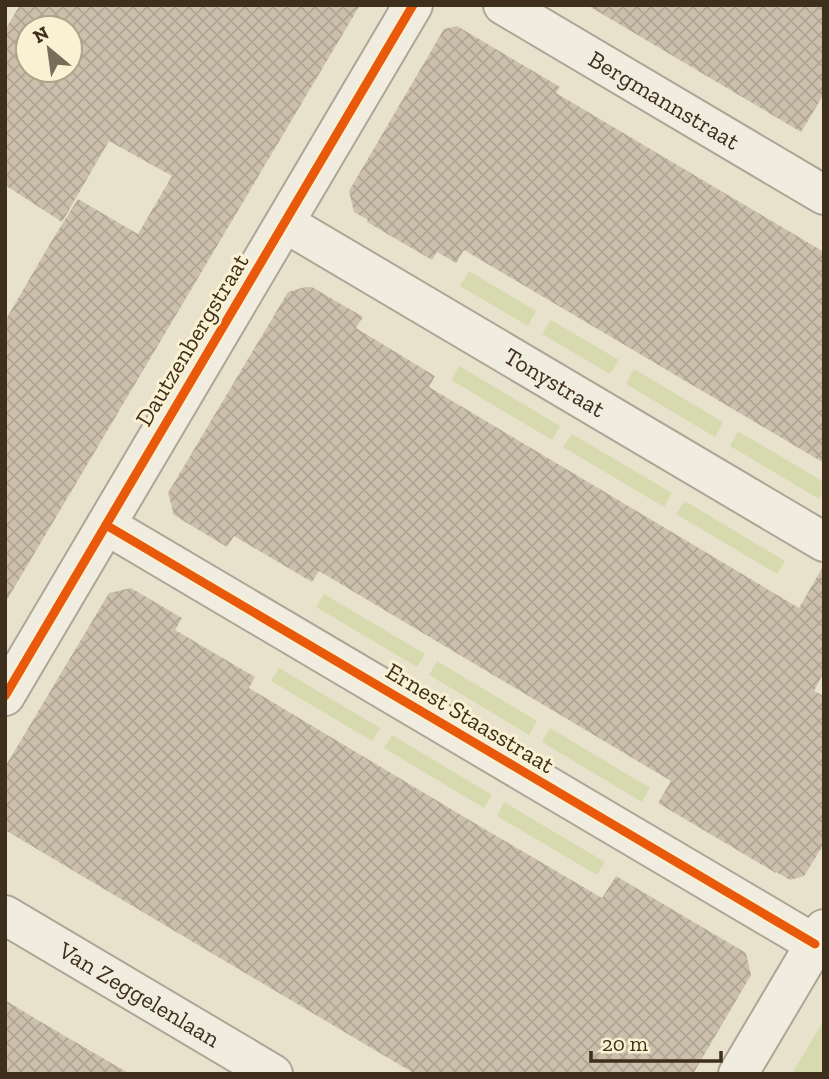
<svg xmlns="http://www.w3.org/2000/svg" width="829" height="1079" viewBox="0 0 829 1079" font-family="'Zilla Slab',serif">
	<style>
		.grass { fill: #d6daae }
		.building { fill: url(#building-cross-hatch); fill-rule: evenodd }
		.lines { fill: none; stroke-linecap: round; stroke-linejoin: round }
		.street-casing { stroke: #ada696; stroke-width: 42 }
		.street { stroke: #f0ece0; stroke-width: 38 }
		.cycleway-casing { stroke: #faf1d3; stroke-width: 13 }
		.cycleway { stroke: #e8590c; stroke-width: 9 }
		.labels { text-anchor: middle; stroke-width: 6; stroke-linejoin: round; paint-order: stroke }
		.street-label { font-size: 24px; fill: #3e2f1c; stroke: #faf1d3 }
	</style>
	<defs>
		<pattern id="building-cross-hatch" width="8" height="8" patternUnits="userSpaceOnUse" patternTransform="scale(1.75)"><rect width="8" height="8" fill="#ccc0ad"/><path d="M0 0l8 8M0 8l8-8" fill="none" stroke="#b0a594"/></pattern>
	</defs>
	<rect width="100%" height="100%" fill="#e8e2cd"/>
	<g class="grass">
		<path d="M469 271 536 311 528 326 460 286Z"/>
		<path d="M551 320 619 360 610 374 542 334Z"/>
		<path d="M459 366 560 426 552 440 451 380Z"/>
		<path d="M634 369 723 422 715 437 626 384Z"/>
		<path d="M738 431 824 482V490L819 499 730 446Z"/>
		<path d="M572 434 672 493 664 507 563 447Z"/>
		<path d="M685 501 785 561 777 574 676 514Z"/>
		<path d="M324 594 425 654 417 667 316 607Z"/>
		<path d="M437 661 537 721 529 735 429 675Z"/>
		<path d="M279 668 380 728 372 741 271 681Z"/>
		<path d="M550 728 650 788 642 802 542 742Z"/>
		<path d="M392 735 492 795 484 808 384 748Z"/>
		<path d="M504 802 605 862 597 875 497 816Z"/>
		<path d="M824 1020V1074H792Z"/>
	</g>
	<g class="building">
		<path d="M20 5H360L5 603V321L51 242 78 199 138 234 172 176 109 141 62 222 5 185V30ZM28 28H70V70H28Z"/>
		<path d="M587 5H824V94L801 132Z"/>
		<path d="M457 26 560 87 556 93 824 252V463L464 250 456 263 437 252 432 260 367 222 368 220 354 212 349 191 444 29Z"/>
		<path d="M305 287H312L363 317 356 328 435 376 429 387 799 608 824 565V672L814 691 824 696V844L804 876 790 880 776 872V873L658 803 671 781 319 571 312 582 234 536 227 547 174 515 168 493 288 292Z"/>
		<path d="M131 588 182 618 175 630 255 677 249 688 466 818 602 898 616 876 746 953 751 975 693 1074H415L5 830V767L109 593Z"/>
		<path d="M5 1000 36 1019 130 1074H5Z"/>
	</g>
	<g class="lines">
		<g class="street-casing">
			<g id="street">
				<path id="s1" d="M503 5 824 195"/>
				<path id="s2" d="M285 223 824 542"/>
				<path d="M106 525 815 944"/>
				<path d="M5 696 413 5"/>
				<path id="s3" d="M5 915 273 1074"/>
				<path d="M738 1074 824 929"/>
			</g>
		</g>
		<use href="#street" class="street"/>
		<g class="cycleway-casing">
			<g id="cycleway">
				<path d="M106 525 815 944"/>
				<path d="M5 696 413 5"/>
			</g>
		</g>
		<use href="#cycleway" class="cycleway"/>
	</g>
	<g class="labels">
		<g class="street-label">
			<text dy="8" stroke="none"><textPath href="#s1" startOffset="187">Bergmannstraat</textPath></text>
			<text transform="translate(192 340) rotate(-59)" y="8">Dautzenbergstraat</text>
			<text dy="8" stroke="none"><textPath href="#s2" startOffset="313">Tonystraat</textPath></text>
			<text transform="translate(470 718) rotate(31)" y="8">Ernest Staasstraat</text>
			<text dy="8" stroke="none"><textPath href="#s3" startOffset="156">Van Zeggelenlaan</textPath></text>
		</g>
	</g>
	<rect width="829" height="1079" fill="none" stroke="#3e2f1c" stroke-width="14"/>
	<g transform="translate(49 49) rotate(331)"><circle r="33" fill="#faf1d3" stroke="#afa38a" stroke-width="2"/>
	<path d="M0-5L12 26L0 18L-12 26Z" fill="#7a6e5a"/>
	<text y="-10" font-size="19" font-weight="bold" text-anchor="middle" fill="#3e2f1c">N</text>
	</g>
	<path d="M591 1051v10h130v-10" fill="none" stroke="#3e2f1c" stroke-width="3.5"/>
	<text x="602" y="1051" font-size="21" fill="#3e2f1c" stroke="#faf1d3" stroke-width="5" paint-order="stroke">20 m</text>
</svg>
